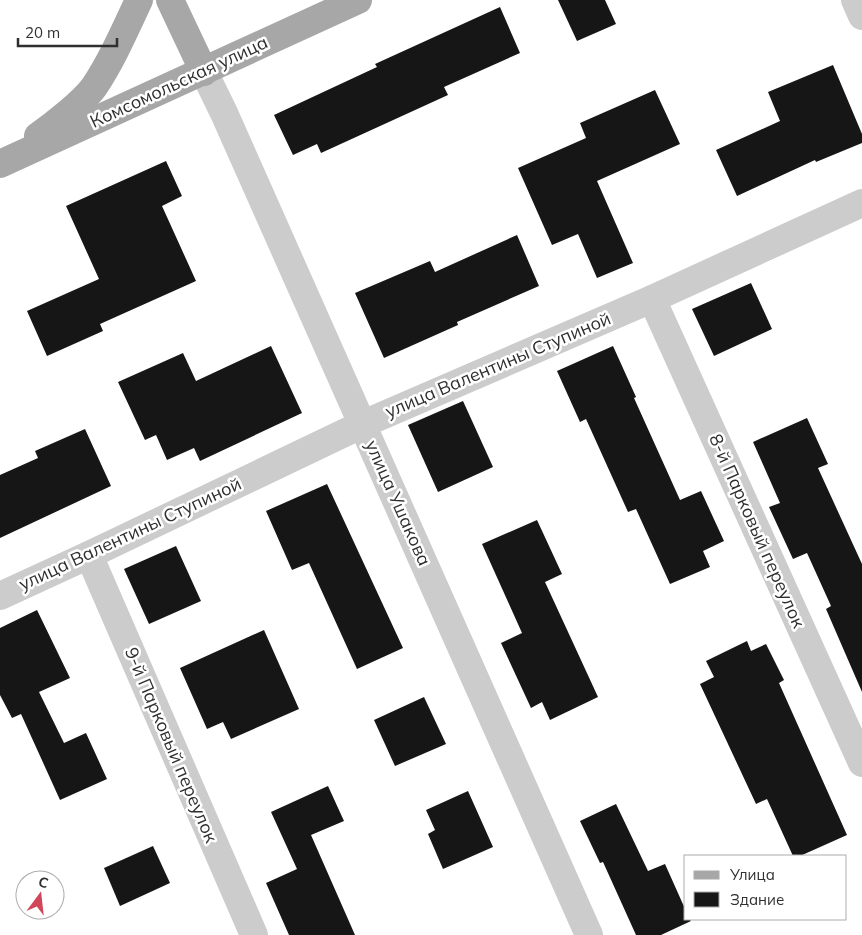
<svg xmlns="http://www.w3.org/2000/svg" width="862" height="935" viewBox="0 0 862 935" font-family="Mulish,sans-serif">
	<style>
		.building { fill: #161616 }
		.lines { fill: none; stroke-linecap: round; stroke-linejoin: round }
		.minor { stroke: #ccc; stroke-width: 28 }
		.major { stroke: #a7a7a7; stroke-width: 28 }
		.labels { text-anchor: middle; stroke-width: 5; stroke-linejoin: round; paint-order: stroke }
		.street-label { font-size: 18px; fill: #2f2f2f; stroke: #fff }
	</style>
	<rect width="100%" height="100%" fill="#fff"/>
	<g class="building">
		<path d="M558 0H605L616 24 577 41Z"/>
		<path d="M500 7 520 53 444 87 448 95 321 153 317 144 293 155 274 115 377 67 375 64Z"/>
		<path d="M833 65 862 134V143L816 162 815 160 737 196 716 150 780 121 768 92Z"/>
		<path d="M655 90 680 144 597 181 633 263 597 278 578 234 552 245 518 168 586 138 580 123Z"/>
		<path d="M166 161 182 196 162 206 196 281 100 324 103 331 47 356 27 311 99 279 66 206Z"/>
		<path d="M517 235 539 286 457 322 458 325 384 358 355 293 430 261 435 272Z"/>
		<path d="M751 283 772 329 714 356 692 309Z"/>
		<path d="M271 346 302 413 200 461 194 448 167 460 156 435 145 440 118 382 183 353 196 381Z"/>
		<path d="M613 346 636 397 634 398 680 500 701 491 724 541 703 551 710 567 670 584 636 509 628 512 586 419 580 422 557 371Z"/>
		<path d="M463 401 493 467 438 492 408 425Z"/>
		<path d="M807 418 828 464 818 468 862 564V692L826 609 831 606 807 553 793 559 769 507 780 503 753 442Z"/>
		<path d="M85 429 111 486 0 538V475L38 458 35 451Z"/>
		<path d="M327 484 403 648 357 669 309 563 292 570 266 511Z"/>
		<path d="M537 520 562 574 545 582 598 697 550 720 542 702 531 708 501 643 522 633 482 544Z"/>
		<path d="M176 546 201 601 149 624 124 569Z"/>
		<path d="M37 610 70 678 39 692 64 743 86 733 107 779 60 800 21 714 12 718 0 695V628Z"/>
		<path d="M264 630 299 709 231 739 223 722 207 729 180 668Z"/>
		<path d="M747 641 751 651 766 644 784 680 779 683 847 835 800 856H793L767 799 756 804 700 684 714 677 706 661Z"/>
		<path d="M424 697 446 744 395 766 374 720Z"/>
		<path d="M328 786 344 821 311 835 355 935H289L266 883 297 869 271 812Z"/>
		<path d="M468 791 493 847 443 869 428 834 435 830 426 810Z"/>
		<path d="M616 804 648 871 665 864 686 911V919H689L691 921 661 935H636L603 862 600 863 580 821Z"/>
		<path d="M153 846 170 883 120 906 104 868Z"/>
	</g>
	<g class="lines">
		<g class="minor">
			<path d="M855 0 862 16"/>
			<path d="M204 72 224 113 589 935"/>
			<path d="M652 299 862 763"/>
			<path d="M89 555 254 935"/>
			<path d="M0 596 89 555 363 424 652 299 862 203"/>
		</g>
		<g class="major">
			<path d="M170 0 204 72"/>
			<path d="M38 136C54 125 83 102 94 87 112 60 125 30 139 0"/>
			<path d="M0 164 358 0"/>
		</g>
	</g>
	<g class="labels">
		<g class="street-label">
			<text transform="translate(179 82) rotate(-25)" y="6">Комсомольская улица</text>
			<text transform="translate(498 365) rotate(-23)" y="6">улица Валентины Ступиной</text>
			<text transform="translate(398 503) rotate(66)" y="6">улица Ушакова</text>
			<text transform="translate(757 531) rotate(66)" y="6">8-й Парковый переулок</text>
			<text transform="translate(130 534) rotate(-25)" y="6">улица Валентины Ступиной</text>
			<text transform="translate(171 745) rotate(67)" y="6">9-й Парковый переулок</text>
		</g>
	</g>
	<rect x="684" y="855" width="162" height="65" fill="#ffffff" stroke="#acacac"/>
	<rect x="694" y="871" width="25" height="8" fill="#a7a7a7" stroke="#acacac"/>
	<text x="730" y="880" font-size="15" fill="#2f2f2f">Улица</text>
	<rect x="694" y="892" width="25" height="15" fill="#161616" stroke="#acacac"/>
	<text x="730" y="905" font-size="15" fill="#2f2f2f">Здание</text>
	<g transform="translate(40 895) rotate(15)"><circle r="24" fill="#ffffff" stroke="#acacac"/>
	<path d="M0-4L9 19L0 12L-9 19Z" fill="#d0475a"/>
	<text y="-8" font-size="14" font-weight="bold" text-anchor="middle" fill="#2f2f2f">С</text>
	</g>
	<path d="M18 38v8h99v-8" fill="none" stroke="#2f2f2f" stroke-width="2.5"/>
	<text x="25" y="38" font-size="15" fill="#2f2f2f" stroke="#ffffff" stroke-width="4" paint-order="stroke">20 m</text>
</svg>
